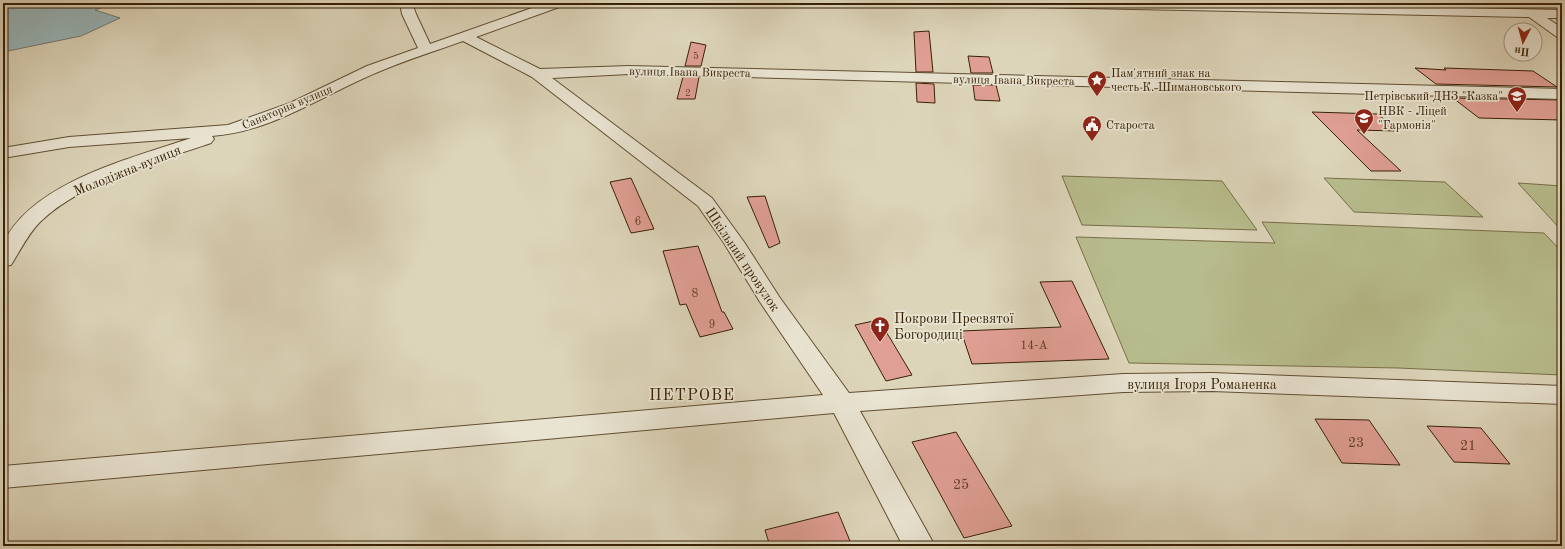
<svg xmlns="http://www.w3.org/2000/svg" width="1565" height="549" viewBox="0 0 1565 549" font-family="'Old Standard TT',serif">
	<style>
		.green { fill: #b7bc8c; stroke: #786e48 }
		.water { fill: #98b6bb; stroke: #727a72 }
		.building { fill: #e09f94; stroke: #382105 }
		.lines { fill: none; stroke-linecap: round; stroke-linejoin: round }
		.minor-casing { stroke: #614e32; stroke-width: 2 }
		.minor { fill: #e9e4d2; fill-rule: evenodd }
		.labels { text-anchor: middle; stroke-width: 3.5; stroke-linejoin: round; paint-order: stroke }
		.far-number-label { font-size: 10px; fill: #624029 }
		.far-street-label { font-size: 12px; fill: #382105; stroke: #e9e4d2 }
		.far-poi-label { font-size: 12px; fill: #382105; stroke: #e9e4d2; text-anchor: start }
		.number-label { font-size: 12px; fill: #624029 }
		.street-label { font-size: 14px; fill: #382105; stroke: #e9e4d2 }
		.poi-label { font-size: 14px; fill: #382105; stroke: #e9e4d2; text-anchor: start }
		.near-number-label { font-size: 14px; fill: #624029 }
		.quarter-label { font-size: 16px; letter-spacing: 1px; fill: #382105; stroke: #e9e4d2 }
	</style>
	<rect width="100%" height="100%" fill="#ddd5ba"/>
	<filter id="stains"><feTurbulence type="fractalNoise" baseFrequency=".005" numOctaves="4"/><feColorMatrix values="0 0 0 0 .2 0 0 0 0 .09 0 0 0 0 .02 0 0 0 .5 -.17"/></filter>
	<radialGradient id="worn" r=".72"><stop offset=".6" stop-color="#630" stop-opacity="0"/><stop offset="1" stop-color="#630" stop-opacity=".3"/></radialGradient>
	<g class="green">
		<path d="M1062 176 1222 181 1257 230 1082 225Z"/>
		<path d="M1324 178 1445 182 1483 217 1354 212Z"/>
		<path d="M1518 183 1562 186V231Z"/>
		<path d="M1262 222 1544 233 1562 252V375L1398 368 1129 363 1076 237 1275 243Z"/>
	</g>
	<path class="water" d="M3 3H114L95 10 120 18 81 36 3 52Z"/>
	<g class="building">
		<path d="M929 31 933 72H916L914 32Z"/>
		<path d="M691 42 706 45 701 66H685Z"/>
		<path d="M968 56 989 57 993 73H971Z"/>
		<path d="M1415 68 1446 70 1444 68 1533 71 1557 87 1436 84Z"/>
		<path d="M683 77H699L695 99H677Z"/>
		<path d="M916 83 934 84 935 103 917 102Z"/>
		<path d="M973 85H996L1000 101 975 100Z"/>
		<path d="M1453 98 1562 100V120L1479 118Z"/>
		<path d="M1312 112 1378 114 1398 131 1357 130 1401 171H1371Z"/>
		<path d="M631 178 654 229 631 233 610 182Z"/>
		<path d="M765 196 780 243 769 248 747 197Z"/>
		<path d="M698 246 722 312H724L733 329 700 337 686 304 680 305 663 251Z"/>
		<path d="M1072 281 1109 359 972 364 961 331 1061 327 1040 282Z"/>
		<path d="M878 320 890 338 912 375 886 381 855 325Z"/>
		<path d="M1315 419 1369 420 1400 465 1342 463Z"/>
		<path d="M1427 426 1481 428 1510 464 1454 462Z"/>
		<path d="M956 432 1012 526 964 538 912 442Z"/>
		<path d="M838 512 852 546H770L765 530Z"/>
	</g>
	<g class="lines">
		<g class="minor-casing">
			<g id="minor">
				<path d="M400 3H412L416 14 430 44 546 3H564L562 6 476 37 540 69 629 66 1562 89V99L629 74 552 78 712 198 744 242 780 298 849 393 1123 374 1212 373 1562 386V404L1212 391 1123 392 860 411 935 546H903L834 413 3 488V466L823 395 760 302 724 243 698 206 532 77 463 41C435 51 406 60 378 72 324 94 272 132 212 136L214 139 211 143C158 161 81 182 40 222 28 234 20 251 11 265L3 266C3 260 1 248 4 242 33 182 132 158 191 138L69 147 3 158V148L69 137 228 125 290 103 367 66 418 48 402 14Z"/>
				<path d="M1026 3H1217L1562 10V18H1547L1562 28V38L1557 37 1529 17 1032 7Z"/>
			</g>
		</g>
		<use href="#minor" class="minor"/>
	</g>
	<defs>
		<g id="sight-pin" transform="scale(1)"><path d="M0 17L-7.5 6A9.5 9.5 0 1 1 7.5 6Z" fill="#8f2418" stroke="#e9e4d2"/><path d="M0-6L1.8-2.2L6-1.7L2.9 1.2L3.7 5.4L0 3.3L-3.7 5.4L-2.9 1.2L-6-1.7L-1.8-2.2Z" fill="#fff"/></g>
		<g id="school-pin" transform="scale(1)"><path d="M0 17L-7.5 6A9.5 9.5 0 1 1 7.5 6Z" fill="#8f2418" stroke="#e9e4d2"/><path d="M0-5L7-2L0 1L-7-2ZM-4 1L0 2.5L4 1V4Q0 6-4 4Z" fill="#fff"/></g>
		<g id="civic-pin" transform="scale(1)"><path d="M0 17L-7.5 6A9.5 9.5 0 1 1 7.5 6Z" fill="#8f2418" stroke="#e9e4d2"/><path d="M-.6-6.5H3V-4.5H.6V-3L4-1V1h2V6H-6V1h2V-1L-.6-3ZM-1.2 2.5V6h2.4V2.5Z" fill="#fff"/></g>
		<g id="church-pin" transform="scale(1)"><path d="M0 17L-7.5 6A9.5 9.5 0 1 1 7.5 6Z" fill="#8f2418" stroke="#e9e4d2"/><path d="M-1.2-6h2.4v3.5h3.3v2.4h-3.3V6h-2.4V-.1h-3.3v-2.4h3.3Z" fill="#fff"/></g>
	</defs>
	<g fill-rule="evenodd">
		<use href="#sight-pin" x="1097" y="80"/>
		<use href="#school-pin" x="1517" y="96"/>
		<use href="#school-pin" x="1364" y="118"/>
		<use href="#civic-pin" x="1092" y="125"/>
		<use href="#church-pin" x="880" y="326"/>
	</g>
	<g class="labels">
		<g class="far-number-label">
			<text x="696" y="59">5</text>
			<text x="688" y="96">2</text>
		</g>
		<g class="far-street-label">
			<text transform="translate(690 72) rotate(1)" y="4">вулиця Івана Викреста</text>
			<text transform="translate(1014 80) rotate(1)" y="4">вулиця Івана Викреста</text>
			<text transform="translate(287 107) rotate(-23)" y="4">Санаторна вулиця</text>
		</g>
		<g class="far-poi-label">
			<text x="1111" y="77">Пам'ятний знак на<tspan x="1111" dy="14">честь К. Шимановського</tspan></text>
			<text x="1503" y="100" text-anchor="end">Петрівський ДНЗ "Казка"</text>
			<text x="1378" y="115">НВК - Ліцей<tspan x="1378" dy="14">"Гармонія"</tspan></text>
			<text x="1106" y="129">Староста</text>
		</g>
		<g class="number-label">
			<text x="638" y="225">6</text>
			<text x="695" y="297">8</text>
			<text x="712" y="328">9</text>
			<text x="1034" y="349">14-А</text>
		</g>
		<g class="street-label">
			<text transform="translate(127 170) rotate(-22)" y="5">Молодіжна вулиця</text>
			<text transform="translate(743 259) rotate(56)" y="5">Шкільний провулок</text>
			<text x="1202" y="389">вулиця Ігоря Романенка</text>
		</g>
		<g class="poi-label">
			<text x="894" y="323">Покрови Пресвятої<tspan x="894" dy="16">Богородиці</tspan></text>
		</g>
		<g class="near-number-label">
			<text x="1356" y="447">23</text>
			<text x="1468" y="450">21</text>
			<text x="961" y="489">25</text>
		</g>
		<g class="quarter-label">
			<text x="692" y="400">ПЕТРОВЕ</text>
		</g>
	</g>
	<rect width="1565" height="549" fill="none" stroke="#ddd5ba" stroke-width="16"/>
	<rect x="4" y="4" width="1557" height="541" fill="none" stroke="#382105" stroke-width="2"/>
	<rect x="8" y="8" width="1549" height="533" fill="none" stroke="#382105"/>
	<g transform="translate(1523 42) rotate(186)"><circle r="19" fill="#e9e4d2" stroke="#a29680"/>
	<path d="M0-3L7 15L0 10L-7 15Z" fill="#8f2418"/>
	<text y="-6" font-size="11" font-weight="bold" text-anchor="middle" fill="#382105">Пн</text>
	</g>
	<rect width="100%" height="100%" filter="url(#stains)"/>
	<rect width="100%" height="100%" fill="url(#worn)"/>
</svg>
